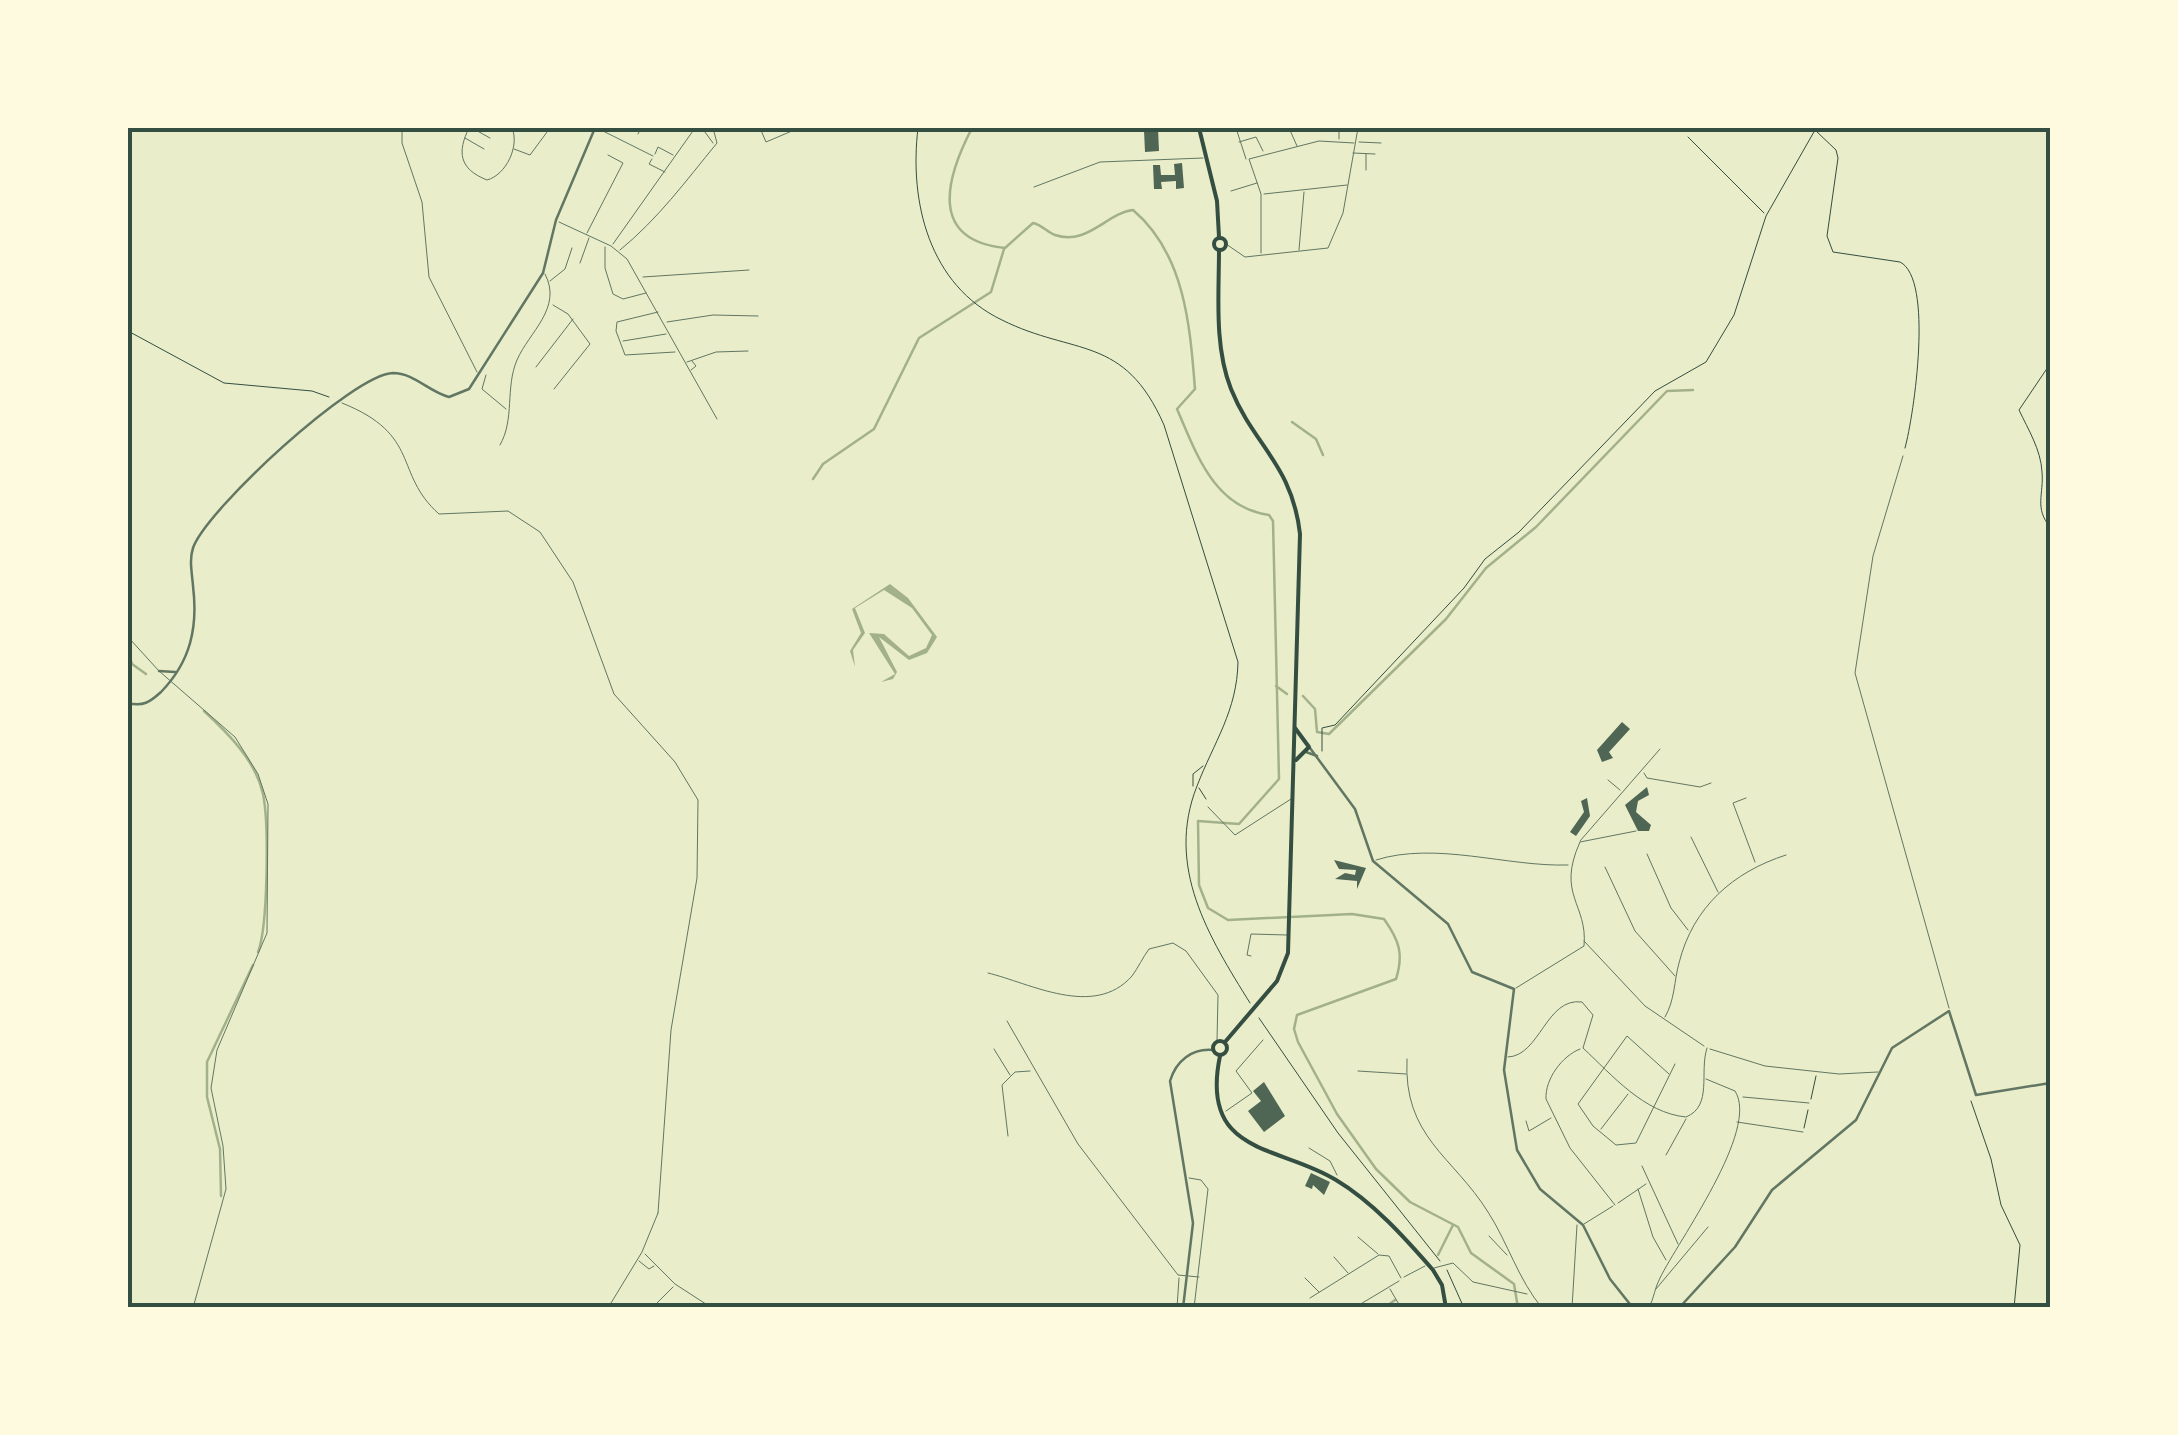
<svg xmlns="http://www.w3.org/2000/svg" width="2178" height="1435" viewBox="0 0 2178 1435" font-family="Helvetica,sans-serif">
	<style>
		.water { fill: #a3b18a }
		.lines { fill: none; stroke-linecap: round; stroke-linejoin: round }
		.stream { stroke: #a3b18a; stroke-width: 2.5 }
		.building { fill: #4f6655 }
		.path { stroke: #344e41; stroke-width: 1 }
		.service { stroke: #617663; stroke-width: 1 }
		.minor { stroke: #617663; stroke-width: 1 }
		.tertiary { stroke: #617663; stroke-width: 2.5 }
		.secondary { stroke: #344e41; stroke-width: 4 }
		.neatline { fill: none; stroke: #344e41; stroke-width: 4 }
	</style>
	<rect width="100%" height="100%" fill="#e9edc9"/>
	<path class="water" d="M890 584 908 598 937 637 927 653 909 660 879 637 897 672 893 679 881 682 895 674 869 633 884 634 909 656 926 648 932 635 912 608 884 590 855 608 865 633 853 650 855 667 850 651 861 633 852 609Z"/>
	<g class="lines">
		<g class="stream">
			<path d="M972 128C946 178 928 240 1005 248L1033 223C1042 225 1047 232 1055 235 1087 246 1107 213 1133 210 1185 254 1190 326 1195 389L1177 409C1197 455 1214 507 1269 515L1273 521 1279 779 1239 824 1198 821 1199 885 1208 908 1228 920 1352 914 1384 919C1399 940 1404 954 1396 979L1297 1015 1294 1029 1298 1042 1337 1114 1376 1169 1410 1202 1458 1227 1471 1253 1514 1284 1518 1308"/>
			<path d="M1292 422 1316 439 1323 455"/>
			<path d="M813 479 823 464 874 429 919 338 991 292 1004 249"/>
			<path d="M128 652 132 664 146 674"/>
			<path d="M1276 686 1287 694"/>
			<path d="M1303 696 1315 709 1317 732 1329 734 1446 619 1486 568 1536 527 1667 391 1693 390"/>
			<path d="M204 711C228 733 256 761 263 794 269 823 268 927 258 952"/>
			<path d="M221 1196 220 1149 207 1097V1062L253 965"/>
			<path d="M1438 1255 1453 1225"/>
			<path d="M1384 1308 1395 1300"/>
		</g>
	</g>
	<g class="building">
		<path d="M1152 128H1158L1159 151 1145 152 1144 130Z"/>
		<path d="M1182 163 1184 188 1176 189V181L1161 182 1162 189H1154L1153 165H1160L1161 175H1175L1174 164Z"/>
		<path d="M1622 722 1630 729 1609 752 1613 758 1602 762 1597 750Z"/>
		<path d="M1647 787 1649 795 1638 801 1636 812 1651 825 1649 831H1638L1625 805Z"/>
		<path d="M1587 798 1590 816 1576 836 1570 832 1584 812 1581 801Z"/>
		<path d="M1334 860 1366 868 1357 889V881L1335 879 1345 873 1355 875 1356 870 1339 869Z"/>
		<path d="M1264 1082 1285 1116 1264 1132 1248 1111 1261 1101 1253 1091Z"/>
		<path d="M1311 1173 1330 1182 1324 1195 1313 1185 1312 1189 1305 1186Z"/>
	</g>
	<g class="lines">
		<g class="path">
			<path d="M918 128C909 202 929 285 1002 320 1074 356 1124 334 1164 425L1238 662C1237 711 1214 742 1197 786 1165 867 1209 937 1250 1003"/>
			<path d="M1688 137 1764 213"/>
			<path d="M128 331 224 383 312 391 329 397"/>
			<path d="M2050 364 2019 410C2028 429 2041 450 2042 472 2044 494 2034 508 2050 527"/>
			<path d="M1322 751V728L1335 725 1464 588 1485 559 1519 532 1655 391 1706 362 1734 315 1766 216 1815 130 1836 150 1838 158 1827 236 1833 252 1900 262C1934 279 1914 415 1905 448"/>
			<path d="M1193 786V774L1203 766"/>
			<path d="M1199 788 1206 799"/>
			<path d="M1259 1018 1338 1133 1440 1261"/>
			<path d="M1811 1099 1816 1076"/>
			<path d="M1971 1101 1991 1159 2001 1205 2020 1245 2014 1308"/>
			<path d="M1804 1128 1808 1110"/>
			<path d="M1447 1270 1464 1308"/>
		</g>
		<g class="service">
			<path d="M342 403C422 435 393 473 439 514L508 511 540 532 573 582 614 694 675 762 698 800 697 878 671 1030 658 1213"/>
			<path d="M1903 456 1873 556 1855 673 1949 1008"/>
			<path d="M1644 773 1647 778 1700 787 1711 783"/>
			<path d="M1608 780 1620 790"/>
			<path d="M1208 807 1235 835 1291 799"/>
			<path d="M1580 841 1660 749"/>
			<path d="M1358 1071 1406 1074"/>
		</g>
		<g class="minor">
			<path d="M402 128V143L422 202 429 277 477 372"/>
			<path d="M469 128C457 152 459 169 487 180 506 175 520 146 512 128"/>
			<path d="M472 128 490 138"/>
			<path d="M597 128 653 156"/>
			<path d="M702 128 713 143"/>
			<path d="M760 128 766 142 799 128"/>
			<path d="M1236 128 1246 159"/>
			<path d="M1289 128 1297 146"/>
			<path d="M638 134 641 128"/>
			<path d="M465 138 484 149"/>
			<path d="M1339 139V128"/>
			<path d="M1239 142 1256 137 1263 151"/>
			<path d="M1359 142 1381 143"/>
			<path d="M514 149 530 155 550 128"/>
			<path d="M1353 153 1375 154"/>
			<path d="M655 154 658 147 673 155"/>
			<path d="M652 159 649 164 665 172"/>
			<path d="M1366 170V154"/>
			<path d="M1034 187 1100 162 1203 158"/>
			<path d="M1231 191 1257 183"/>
			<path d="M1264 194 1347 185"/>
			<path d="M559 222 611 246 627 259 717 419"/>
			<path d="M587 233 623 163 608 155"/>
			<path d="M613 244 695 128"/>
			<path d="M1226 244 1245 257 1328 248 1343 213 1358 128"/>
			<path d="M605 247V268L613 294 623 299 646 293"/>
			<path d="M620 250C658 219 685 182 717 143L713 128"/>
			<path d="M1299 250 1304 192"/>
			<path d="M1261 253V194L1249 159 1319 141 1354 143"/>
			<path d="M580 263 589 238"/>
			<path d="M643 277 749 270"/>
			<path d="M550 281 565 269 572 248"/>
			<path d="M553 305 568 314 590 344 554 389"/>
			<path d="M658 312 617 322 616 331 625 355 675 352"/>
			<path d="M667 322 713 315 758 316"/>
			<path d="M623 341 666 334"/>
			<path d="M687 362 716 352 748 351"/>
			<path d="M536 367 573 319"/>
			<path d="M691 370 696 366 692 361"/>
			<path d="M486 375 482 389 506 409"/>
			<path d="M500 445C515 419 505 388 517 360 529 332 563 308 545 274"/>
			<path d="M128 637 159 671 235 737 258 774 268 804 267 933 217 1050 211 1088 223 1146 226 1189 193 1308"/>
			<path d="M1746 798 1733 803 1755 862"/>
			<path d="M1691 837 1718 892"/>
			<path d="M1647 854 1671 908 1688 930"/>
			<path d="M1376 860C1436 841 1507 867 1568 865"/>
			<path d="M1605 867 1635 931 1675 976"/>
			<path d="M1584 941 1645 1006 1704 1046"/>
			<path d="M1251 956 1247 955 1251 934 1287 935"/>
			<path d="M988 973C1030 983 1094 1019 1132 976 1138 968 1143 957 1149 949L1173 943 1186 951 1218 995 1217 1041"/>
			<path d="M1516 988 1584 946C1588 904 1556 895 1580 842L1636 831"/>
			<path d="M1665 1017C1675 1000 1674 981 1679 963 1693 907 1733 872 1786 855"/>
			<path d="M1007 1021 1078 1144 1178 1275 1199 1277"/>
			<path d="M994 1049 1010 1075"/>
			<path d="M1580 1049C1562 1056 1545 1079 1546 1099L1570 1148 1615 1205"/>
			<path d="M1710 1049 1765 1066 1839 1074 1878 1072"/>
			<path d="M1508 1057C1540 1056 1546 997 1582 1002L1593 1015 1583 1048C1612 1075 1644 1113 1686 1117 1713 1106 1699 1072 1707 1048"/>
			<path d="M1407 1059C1403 1137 1453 1156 1488 1212 1508 1243 1518 1279 1542 1308"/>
			<path d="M1669 1074 1627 1036 1578 1104 1593 1126 1616 1145 1636 1143 1675 1064"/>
			<path d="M1743 1097 1809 1103"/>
			<path d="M1226 1111 1252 1093 1236 1071 1263 1040"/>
			<path d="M1526 1121 1529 1131 1551 1118"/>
			<path d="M1737 1122 1803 1132"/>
			<path d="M1601 1129 1628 1094"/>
			<path d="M1008 1136 1002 1085 1015 1072 1030 1071"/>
			<path d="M1309 1148 1330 1161 1337 1175"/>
			<path d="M1666 1155 1686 1119"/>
			<path d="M1642 1166 1678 1244"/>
			<path d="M1189 1178 1201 1180 1208 1189 1194 1308"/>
			<path d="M1638 1189 1653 1237 1666 1260"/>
			<path d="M1618 1203 1646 1184"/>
			<path d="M1584 1224 1613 1206"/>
			<path d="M1489 1236 1507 1255"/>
			<path d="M1358 1237 1378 1254"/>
			<path d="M645 1254 675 1284 712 1308"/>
			<path d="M1334 1257 1348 1273"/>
			<path d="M639 1261 649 1269 654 1266"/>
			<path d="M1434 1268 1453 1263 1473 1282 1527 1294"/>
			<path d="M1404 1277 1425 1266"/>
			<path d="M1305 1278 1319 1292"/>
			<path d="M1390 1289 1401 1308"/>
			<path d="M1656 1289 1708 1227"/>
			<path d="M1310 1298 1379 1255 1389 1256 1401 1278"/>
			<path d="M608 1308 642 1252 658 1213"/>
			<path d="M652 1308 673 1287"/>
			<path d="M1177 1308 1179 1278"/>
			<path d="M1354 1308 1399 1281"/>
			<path d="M1572 1308 1577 1225"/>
			<path d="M1649 1308C1654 1298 1655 1287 1660 1278 1678 1241 1760 1130 1735 1091L1706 1079"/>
		</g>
		<g class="tertiary">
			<path d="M159 671 175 672"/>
			<path d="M128 703C143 707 150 702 161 692 191 661 198 627 193 586 192 573 189 560 193 548 206 510 353 374 393 373 414 373 429 392 449 397L469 389 543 273 556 220 595 128"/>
			<path d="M1310 748 1355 809 1373 861 1448 924 1472 972 1514 989 1504 1070 1517 1150 1540 1189 1583 1225 1610 1279 1633 1308"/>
			<path d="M1306 752 1317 756"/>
			<path d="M1183 1308 1193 1223 1170 1081C1176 1061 1192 1048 1213 1050"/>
			<path d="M1679 1308 1735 1247 1772 1190 1856 1120 1892 1048 1949 1011 1976 1095 2050 1083"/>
		</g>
		<g class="secondary">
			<path d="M1199 128 1217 201 1219 237"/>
			<circle cx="1220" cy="244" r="6"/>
			<path d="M1219 250C1219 295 1214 346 1231 389 1254 446 1292 464 1300 534L1288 953 1277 981 1225 1042"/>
			<path d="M1295 728 1309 747 1296 760"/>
			<circle cx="1220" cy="1048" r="7"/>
			<path d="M1220 1056C1199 1156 1280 1145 1336 1180 1373 1202 1405 1238 1433 1270L1442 1285 1446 1308"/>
		</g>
	</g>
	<rect width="2178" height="1435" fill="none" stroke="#fefae0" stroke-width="260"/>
	<rect x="130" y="130" width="1918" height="1175" class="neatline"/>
</svg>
